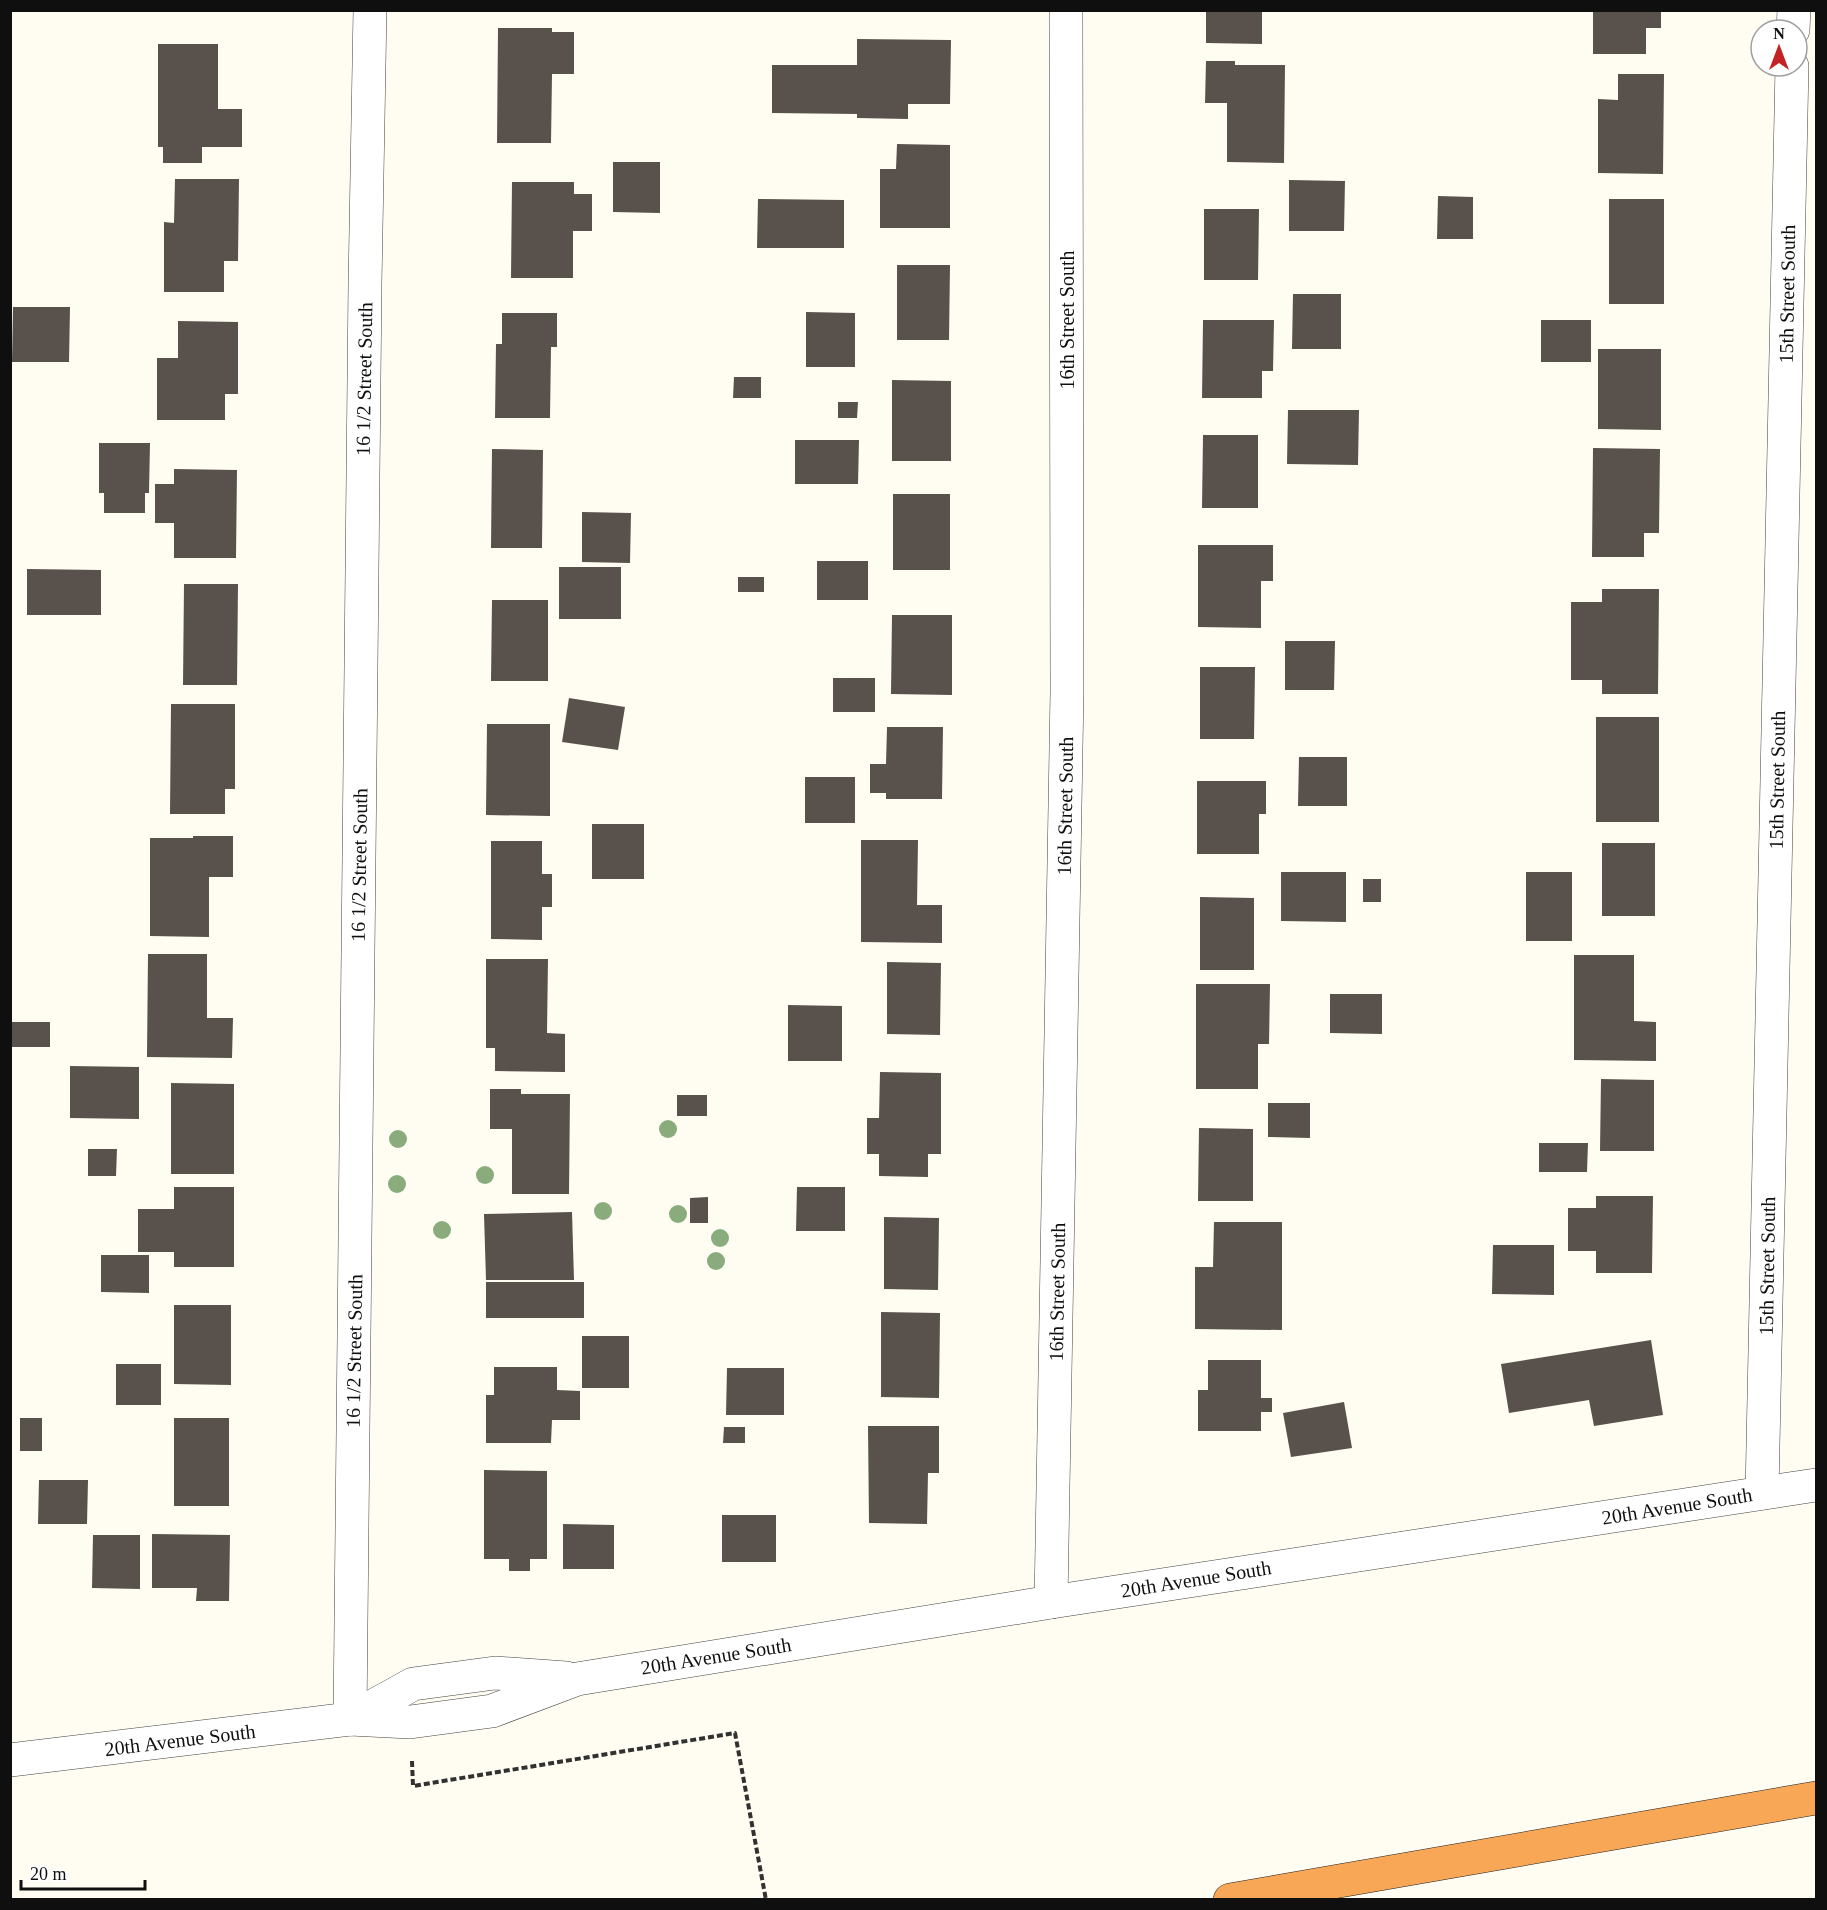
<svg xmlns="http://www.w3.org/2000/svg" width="1827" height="1910" viewBox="0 0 1827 1910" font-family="Georgia,serif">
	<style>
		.building { fill: #59514b }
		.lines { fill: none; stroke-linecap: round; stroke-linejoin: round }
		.street-casing { stroke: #424242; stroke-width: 34 }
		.highway-casing { stroke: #202020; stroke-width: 34 }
		.path { stroke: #313131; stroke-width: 4; stroke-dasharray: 6 3; stroke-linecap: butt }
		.street { stroke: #fff; stroke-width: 33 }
		.highway { stroke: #f8a757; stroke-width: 33 }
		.tree { fill: #8aac7d }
		.labels { text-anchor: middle; stroke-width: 6; stroke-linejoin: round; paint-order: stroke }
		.street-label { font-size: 20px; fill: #0f0f0f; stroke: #fff }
	</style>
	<rect width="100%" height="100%" fill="#fffdf2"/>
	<g class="building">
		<path d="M1206 10H1262V44L1206 43Z"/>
		<path d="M1593 10H1661V28H1646V54H1593Z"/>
		<path d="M498 28H552V32H574V74H552L551 143H497Z"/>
		<path d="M857 39 951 40 950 104H908V119L857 118V114L772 113V65H857Z"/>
		<path d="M158 44H218V109H242V147H202V163H163V147H158Z"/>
		<path d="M1206 61H1235V65H1285L1284 163 1227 162V103H1205Z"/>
		<path d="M1618 74H1664L1663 174 1598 173V99L1618 100Z"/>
		<path d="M897 144 950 145V228H880V169H896Z"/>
		<path d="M613 162H660V213L613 212Z"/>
		<path d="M175 179H239L238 261H224V292H164V222L174 223Z"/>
		<path d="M1289 180 1345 181 1344 231H1289Z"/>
		<path d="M512 182H574V194H592V231H573V278H511Z"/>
		<path d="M1438 196 1473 197V239H1437Z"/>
		<path d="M758 199 844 200V248H757Z"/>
		<rect x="1609" y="199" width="55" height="105"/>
		<path d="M1204 209H1259L1258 280H1204Z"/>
		<path d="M897 265H950L949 340H897Z"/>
		<path d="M1293 294H1341V349H1292Z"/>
		<path d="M13 307H70L69 362H12Z"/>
		<path d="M806 312 855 313V367H806Z"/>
		<path d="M502 313H557V347H551L550 418H495L496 344H502Z"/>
		<path d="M1203 320H1274L1273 371H1262V398H1202Z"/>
		<rect x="1541" y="320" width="50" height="42"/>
		<path d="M178 321 238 322V394H225V420H157V358H178Z"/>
		<path d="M1598 349H1661V430L1598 429Z"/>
		<path d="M734 377H761V398H733Z"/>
		<path d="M892 380 951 381V461H892Z"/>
		<path d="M838 402H858L857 418H838Z"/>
		<path d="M1288 410H1359L1358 465 1287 464Z"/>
		<path d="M1203 435H1258V508H1202Z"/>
		<path d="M795 440H859L858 484H795Z"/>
		<path d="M99 443H150L149 493H145V513H104V493H99Z"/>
		<path d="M1593 448 1660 449 1659 533H1644V557H1592Z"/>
		<path d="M492 449 543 450 542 548H491Z"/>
		<path d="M174 469 237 470 236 558H174V523H155V484H174Z"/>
		<rect x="893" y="494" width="57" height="76"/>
		<path d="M582 512 631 513 630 563 582 562Z"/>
		<path d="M1198 545H1273V581H1261V628L1198 627Z"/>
		<rect x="817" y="561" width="51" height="39"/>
		<rect x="559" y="567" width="62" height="52"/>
		<path d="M27 569 101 570V615H27Z"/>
		<rect x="738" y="577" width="26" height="15"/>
		<path d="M184 584H238L237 685H183Z"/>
		<path d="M1602 589H1659L1658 694H1602V680H1571V602H1602Z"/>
		<path d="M492 600H548V681H491Z"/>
		<path d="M892 615H952V695L891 694Z"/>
		<path d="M1285 641H1335L1334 690H1285Z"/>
		<path d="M1200 667H1255L1254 739H1200Z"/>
		<rect x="833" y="678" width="42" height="34"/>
		<path d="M569 698 625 707 618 750 562 742Z"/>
		<path d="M171 704H235V789H225V814H170Z"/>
		<rect x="1596" y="717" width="63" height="105"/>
		<path d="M487 724H550V816L486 815Z"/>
		<path d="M887 727H943L942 799H886V793H870V764H886Z"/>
		<path d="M1299 757H1347V806H1298Z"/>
		<rect x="805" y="777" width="50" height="46"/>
		<path d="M1197 781H1266V814H1259V854H1197Z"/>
		<rect x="592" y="824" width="52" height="55"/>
		<path d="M193 836H233V877H209V937L150 936V838H193Z"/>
		<path d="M861 840H918L917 905H942V943L861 942Z"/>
		<path d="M491 841H542V874H552V907H542V940L491 939Z"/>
		<rect x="1602" y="843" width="53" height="73"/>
		<path d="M1281 872H1346V922L1281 921Z"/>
		<rect x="1526" y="872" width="46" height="69"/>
		<rect x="1363" y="879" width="18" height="23"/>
		<path d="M1200 897 1254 898V970H1200Z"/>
		<path d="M148 954H207V1018H233L232 1058 147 1057Z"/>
		<path d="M1574 955H1634V1021L1656 1022V1061L1574 1060Z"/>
		<path d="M486 959H548L547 1033 565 1034V1072L495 1071V1048H486Z"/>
		<path d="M887 962 941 963 940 1035 887 1034Z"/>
		<path d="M1196 984H1270L1269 1044H1258V1089H1196Z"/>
		<path d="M1330 994H1382V1034L1330 1033Z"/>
		<path d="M788 1005 842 1006V1061H788Z"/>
		<rect x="12" y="1022" width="38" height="25"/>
		<path d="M70 1066 139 1067V1119L70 1118Z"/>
		<path d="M880 1072 941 1073V1154H928V1177L879 1176V1154H867V1118H879Z"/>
		<path d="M1601 1079 1654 1080V1151H1600Z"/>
		<path d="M171 1083 234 1084V1174H171Z"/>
		<path d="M490 1089H521V1094H570L569 1194H512V1129H490Z"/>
		<rect x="677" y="1095" width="30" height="21"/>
		<path d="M1268 1103H1310V1138L1268 1137Z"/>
		<path d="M1199 1128 1253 1129V1201H1198Z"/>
		<path d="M1539 1143H1588L1587 1172H1539Z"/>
		<path d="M88 1149H117L116 1176H88Z"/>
		<path d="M174 1187H234V1267H174V1252H138V1209H174Z"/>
		<path d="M797 1187H845V1231H796Z"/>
		<path d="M1596 1196H1653L1652 1273H1596V1251H1568V1208H1596Z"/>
		<path d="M708 1197V1223H690V1198Z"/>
		<path d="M572 1212 574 1280H486L484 1214Z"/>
		<path d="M884 1217 939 1218 938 1290 884 1289Z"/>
		<path d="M1214 1222H1282V1330L1195 1329V1267H1213Z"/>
		<path d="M1493 1245H1554V1295L1492 1294Z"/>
		<path d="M101 1255H149V1293L101 1292Z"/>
		<rect x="486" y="1282" width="98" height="36"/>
		<path d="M174 1305H231V1385L174 1384Z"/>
		<path d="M881 1312 940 1313 939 1398 881 1397Z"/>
		<rect x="582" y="1336" width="47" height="52"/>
		<path d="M1651 1340 1663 1415 1594 1426 1589 1400 1509 1413 1501 1364Z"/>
		<path d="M1208 1360H1261V1398H1272V1412H1261V1431H1198V1390H1208Z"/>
		<rect x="116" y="1364" width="45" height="41"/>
		<path d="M494 1367H557V1390L580 1391V1420H552L551 1443H486V1395H494Z"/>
		<path d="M727 1368H784V1415H726Z"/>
		<path d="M1344 1402 1352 1448 1291 1457 1283 1413Z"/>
		<rect x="20" y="1418" width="22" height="33"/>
		<rect x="174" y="1418" width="55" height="88"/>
		<path d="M868 1426H939V1473H928L927 1524 869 1523Z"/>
		<path d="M724 1427H745V1443H723Z"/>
		<path d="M484 1470 547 1471V1559H530V1571H509V1559H484Z"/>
		<path d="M39 1480H88L87 1524H38Z"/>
		<rect x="722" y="1515" width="54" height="47"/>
		<path d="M563 1524 614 1525V1569H563Z"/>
		<path d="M152 1534 230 1535 229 1601H196L197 1588H152Z"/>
		<path d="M93 1535H140V1589L92 1588Z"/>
	</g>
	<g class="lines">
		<g class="street-casing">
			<g id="street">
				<path d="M1793 30 1794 10"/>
				<path d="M1762 1493 1792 66"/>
				<path d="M1051 1602 1067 692 1066 10"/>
				<path d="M350 1719 365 284 370 10"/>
				<path d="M350 1719 413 1684 495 1673 566 1678"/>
				<path d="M10 1760 350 1719 410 1722 492 1711 577 1679 1051 1602 1816 1485"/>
			</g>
		</g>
		<g class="highway-casing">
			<path id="highway" d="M1230 1900 1816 1798"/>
		</g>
		<path class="path" d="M412 1761 413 1786 735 1733 766 1900"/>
		<use href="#street" class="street"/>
		<use href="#highway" class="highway"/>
	</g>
	<g class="tree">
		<circle cx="668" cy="1129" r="9"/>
		<circle cx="398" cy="1139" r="9"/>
		<circle cx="485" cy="1175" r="9"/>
		<circle cx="397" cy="1184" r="9"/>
		<circle cx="603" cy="1211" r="9"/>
		<circle cx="678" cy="1214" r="9"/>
		<circle cx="442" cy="1230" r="9"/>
		<circle cx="720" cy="1238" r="9"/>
		<circle cx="716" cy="1261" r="9"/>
	</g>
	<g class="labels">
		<g class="street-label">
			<text transform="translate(1787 294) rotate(-89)" y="7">15th Street South</text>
			<text transform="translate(1067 320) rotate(-90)" y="7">16th Street South</text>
			<text transform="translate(364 379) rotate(-89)" y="7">16 1/2 Street South</text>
			<text transform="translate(1777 780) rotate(-89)" y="7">15th Street South</text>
			<text transform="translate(1065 806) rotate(-89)" y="7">16th Street South</text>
			<text transform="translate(359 865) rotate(-89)" y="7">16 1/2 Street South</text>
			<text transform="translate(1767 1266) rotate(-89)" y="7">15th Street South</text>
			<text transform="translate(1057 1292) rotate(-89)" y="7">16th Street South</text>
			<text transform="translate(354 1351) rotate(-89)" y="7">16 1/2 Street South</text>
			<text transform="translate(1677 1506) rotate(-9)" y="7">20th Avenue South</text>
			<text transform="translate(1196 1579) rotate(-9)" y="7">20th Avenue South</text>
			<text transform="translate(716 1656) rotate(-9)" y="7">20th Avenue South</text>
			<text transform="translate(180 1740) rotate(-7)" y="7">20th Avenue South</text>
		</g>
	</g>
	<rect width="1827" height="1910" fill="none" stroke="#0f0f0f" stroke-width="24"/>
	<g transform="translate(1779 48)"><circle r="28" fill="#ffffff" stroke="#9f9f9f" stroke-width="1.5"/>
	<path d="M0-4.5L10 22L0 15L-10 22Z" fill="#c42323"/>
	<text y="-9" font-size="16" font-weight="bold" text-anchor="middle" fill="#0f0f0f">N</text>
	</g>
	<path d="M21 1880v9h124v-9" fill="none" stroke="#0f0f0f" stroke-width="3"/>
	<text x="30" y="1880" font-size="18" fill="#0f0f0f" stroke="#ffffff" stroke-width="4.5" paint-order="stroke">20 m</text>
</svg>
